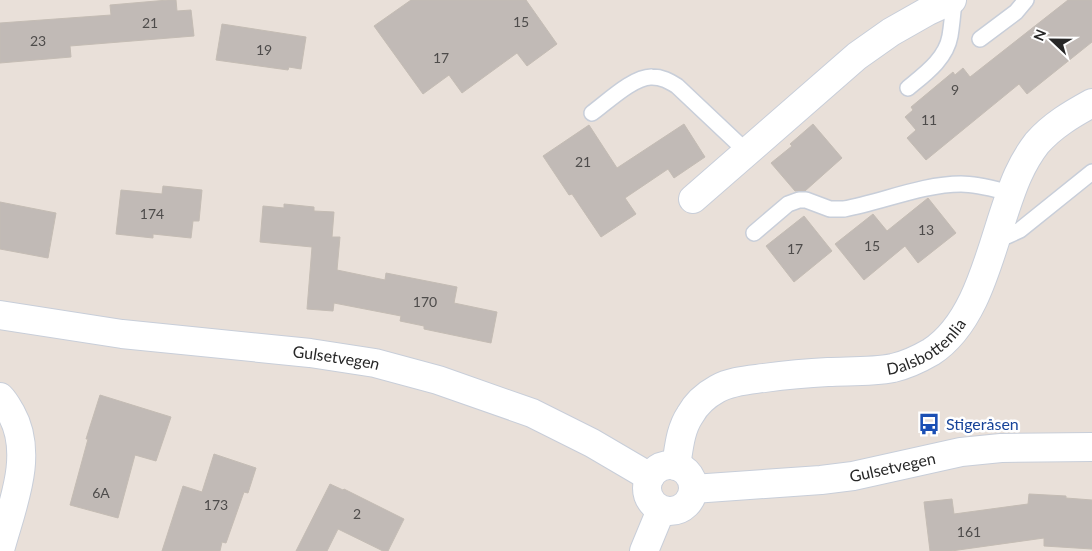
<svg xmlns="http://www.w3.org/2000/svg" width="1092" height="551" viewBox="0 0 1092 551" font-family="Lato,sans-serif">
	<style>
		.building { fill: #c1bab6; stroke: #c4bcb4 }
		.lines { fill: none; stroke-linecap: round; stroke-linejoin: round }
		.lane-casing { stroke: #c8ced9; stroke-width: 18 }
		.street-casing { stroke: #c8ced9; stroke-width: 30 }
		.secondary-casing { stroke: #c8ced9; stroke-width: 30 }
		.lane { stroke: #fff; stroke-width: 15 }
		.street { stroke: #fff; stroke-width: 28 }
		.secondary { stroke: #fff; stroke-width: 28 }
		.labels { text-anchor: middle; stroke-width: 5; stroke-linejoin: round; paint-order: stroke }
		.number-label { font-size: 14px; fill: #4e4c4b }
		.street-label { font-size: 16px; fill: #272727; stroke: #fff }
		.transit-label { font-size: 16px; fill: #164399; stroke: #fff; text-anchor: start }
	</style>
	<rect width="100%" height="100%" fill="#e9e0d9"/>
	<g class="building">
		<path d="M168 0H176L177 11 191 10 194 36 70 46 71 57 0 63V23L111 15 110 5Z"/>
		<path d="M411 0H526L557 44 527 66 517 53 462 93 449 75 423 94 374 26Z"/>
		<path d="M1068 0H1092V42L1027 94 1019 84 926 160 907 138 916 130 905 117 913 110 911 107 953 72 955 75 963 68 970 77Z"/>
		<path d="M222 24 306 37 301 69 289 67 288 70 216 60Z"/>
		<path d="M684 124 705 157 674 178 668 169 625 198 636 214 601 237 572 194 569 195 543 156 589 125 617 168Z"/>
		<path d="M813 124 842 158 805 191H795L771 163 792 146 790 144Z"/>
		<path d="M163 186 202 190 199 221H193L191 238 153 234V238L116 234 121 190 162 194Z"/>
		<path d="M928 198 956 233 918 263 905 246 864 280 835 244 873 214 887 231Z"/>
		<path d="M0 202 56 213 48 258 0 249Z"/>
		<path d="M284 204 314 207V211L334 212 332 237H340L337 270 385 280 386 273 457 287 454 303 497 312 491 343 424 329V326L400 321 401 316 334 303 333 311 307 309 312 247 260 242 263 206 284 208Z"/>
		<path d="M804 216 832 251 794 282 766 246Z"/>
		<path d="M100 395 171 417 156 461 135 455 118 518 70 505 88 439H86Z"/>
		<path d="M214 454 256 468 248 493 244 492 226 543 222 542 220 551H162L183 486 202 492Z"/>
		<path d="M330 484 343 490 344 489 404 519 388 551H383L338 529 327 551H296Z"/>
		<path d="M1029 494 1066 496V498L1092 500V549L1044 546V538L951 551H930L924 502 952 499 954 514 1028 504Z"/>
	</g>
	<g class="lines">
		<g class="lane-casing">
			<g id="lane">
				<path d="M980 39 1016 12 1026 0"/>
				<path d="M908 88C925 74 946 59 950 36 952 24 953 12 954 0"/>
				<path d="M592 113C606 103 634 76 652 77 662 77 669 81 677 86L747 152"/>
				<path d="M754 233 788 204 799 200H806L830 209H844C882 202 923 184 961 184 978 184 994 189 1010 193"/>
				<path d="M996 235 1007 236 1020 230 1092 172"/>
			</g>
		</g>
		<g class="street-casing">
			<g id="street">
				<path d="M693 199 857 56 891 32 928 11 952 0"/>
				<path d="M0 397C5 402 8 408 11 413 35 455 11 508 0 550"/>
				<path id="s1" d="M676 466C679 448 680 430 690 415 696 404 706 395 717 389 731 381 749 380 764 378 786 375 807 373 828 372 850 371 872 372 893 368 906 365 919 359 931 352 984 318 993 230 1018 175 1023 164 1030 152 1037 143 1053 125 1072 114 1092 103"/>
				<path d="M644 551 661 510"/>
			</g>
		</g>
		<g class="secondary-casing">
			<g id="secondary">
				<path id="s2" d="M0 315 122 334 310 353 375 363 438 380 532 413 592 443 650 477"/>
				<circle cx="670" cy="488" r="23"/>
				<path id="s3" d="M693 489 821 480 853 476 961 452 1001 448 1092 447"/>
			</g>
		</g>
		<use href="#lane" class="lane"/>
		<use href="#street" class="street"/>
		<use href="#secondary" class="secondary"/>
	</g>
	<defs>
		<g id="bus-bare" transform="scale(1.725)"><path d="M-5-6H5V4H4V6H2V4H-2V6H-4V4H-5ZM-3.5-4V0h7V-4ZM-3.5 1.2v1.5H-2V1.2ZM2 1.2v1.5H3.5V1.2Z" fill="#1a4fb4" stroke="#fff" stroke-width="2.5" paint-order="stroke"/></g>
	</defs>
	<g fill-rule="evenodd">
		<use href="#bus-bare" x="929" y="424"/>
	</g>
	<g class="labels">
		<g class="number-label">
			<text x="521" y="27">15</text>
			<text x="150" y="28">21</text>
			<text x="38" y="46">23</text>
			<text x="264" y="55">19</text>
			<text x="441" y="63">17</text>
			<text x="955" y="95">9</text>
			<text x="929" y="125">11</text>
			<text x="583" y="167">21</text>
			<text x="152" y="219">174</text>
			<text x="926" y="235">13</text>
			<text x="872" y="251">15</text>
			<text x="795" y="254">17</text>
			<text x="425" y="307">170</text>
			<text x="101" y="498">6A</text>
			<text x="216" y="510">173</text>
			<text x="357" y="519">2</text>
			<text x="969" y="537">161</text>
		</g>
		<g class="street-label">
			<text dy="6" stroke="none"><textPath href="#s1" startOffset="309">Dalsbottenlia</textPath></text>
			<text dy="6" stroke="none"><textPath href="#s2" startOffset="339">Gulsetvegen</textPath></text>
			<text dy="6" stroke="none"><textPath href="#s3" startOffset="201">Gulsetvegen</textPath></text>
		</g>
		<g class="transit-label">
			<text x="946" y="430">Stigeråsen</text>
		</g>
	</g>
	<g transform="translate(1052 40) rotate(292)" stroke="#ffffff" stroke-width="4" paint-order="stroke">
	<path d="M0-4L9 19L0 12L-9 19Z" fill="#272727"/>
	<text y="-8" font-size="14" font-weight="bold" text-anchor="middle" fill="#272727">N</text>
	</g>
</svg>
